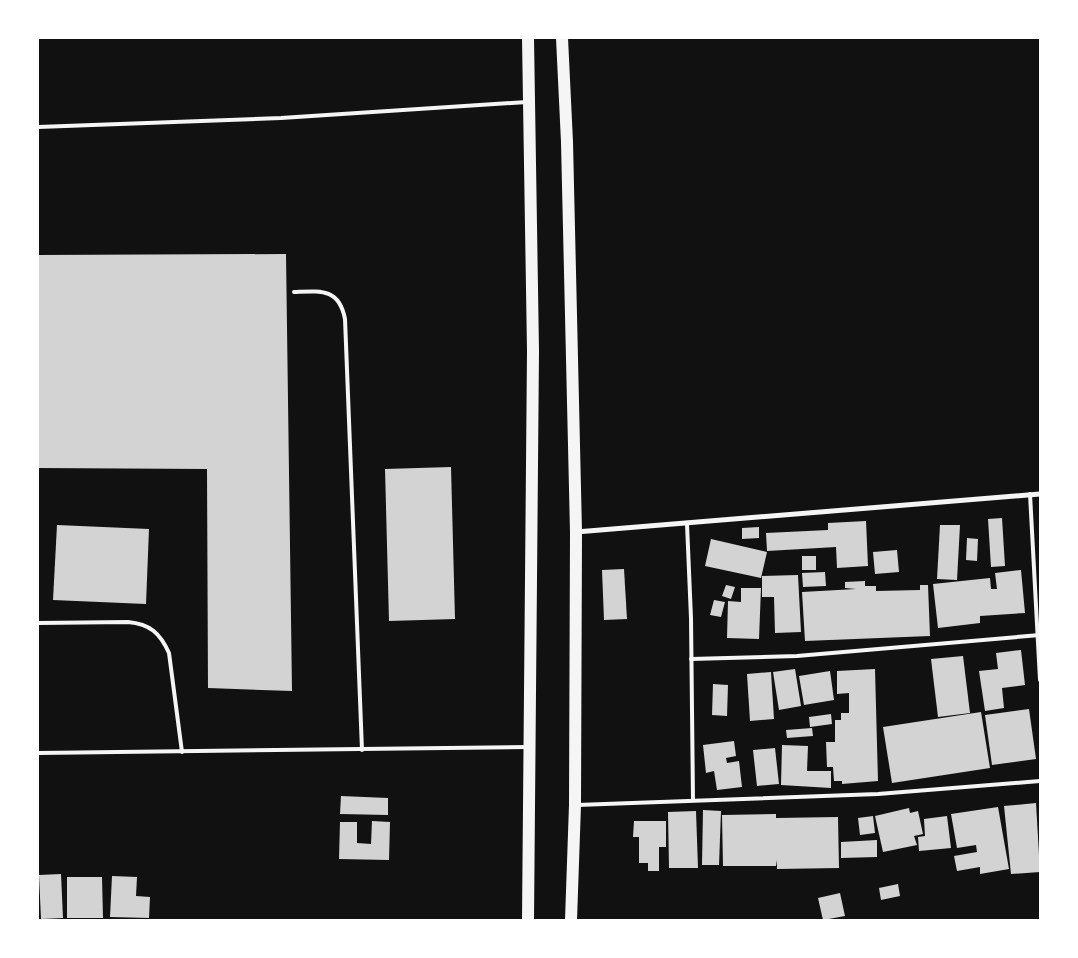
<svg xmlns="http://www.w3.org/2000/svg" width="1078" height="958" viewBox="0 0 1078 958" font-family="Cabin,sans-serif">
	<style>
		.building { fill: #d3d3d3 }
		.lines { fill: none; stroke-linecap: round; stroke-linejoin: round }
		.service { stroke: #f5f5f5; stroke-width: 4 }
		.minor { stroke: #f5f5f5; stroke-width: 5 }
		.primary { stroke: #f5f5f5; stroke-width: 12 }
	</style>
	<rect width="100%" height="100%" fill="#111"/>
	<g class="building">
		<path d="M286 254 292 691 208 688 207 469 38 468V255Z"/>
		<path d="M451 467 455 619 389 621 385 469Z"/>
		<path d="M1002 518 1005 566 991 567 988 519Z"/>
		<path d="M866 521 868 566 837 568 836 547 767 551 766 533 828 530V523Z"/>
		<path d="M57 525 149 529 146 604 53 600Z"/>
		<path d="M940 525H960L957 580 937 579Z"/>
		<path d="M759 527V538L742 539V528Z"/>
		<path d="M967 538 978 539 977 561 966 560Z"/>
		<path d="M711 539 767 552 761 578 705 566Z"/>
		<path d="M897 550 899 572 875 574 873 552Z"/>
		<rect x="802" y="556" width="14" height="14"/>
		<path d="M624 569 627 619 604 620 602 570Z"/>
		<path d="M1021 570 1025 613 980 616V623L938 628 933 584 990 578 991 589H997L995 573Z"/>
		<path d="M825 572 826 586 803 587 802 573Z"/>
		<path d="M798 575 801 632 775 633 774 597H762V576Z"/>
		<path d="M865 581V586H876V591L920 590V585H928L930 636 805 641 802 592 856 589 845 588V582Z"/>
		<path d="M726 585 735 587 731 599 722 596Z"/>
		<path d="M741 588H761L759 639 727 638 728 601 741 602Z"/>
		<path d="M714 600 725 602 721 617 710 615Z"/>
		<path d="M1021 650 1025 685 1002 688 1004 708 985 711 979 671 998 669 996 653Z"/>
		<path d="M963 656 970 713 938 717 931 659Z"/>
		<path d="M795 669 801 706 779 710 773 672Z"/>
		<path d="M875 669 878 781 842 784V781H834L833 767H827L826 742H835V720H841V713H849V693L837 694V671Z"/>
		<path d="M830 671 834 700 804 705 799 676Z"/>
		<path d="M771 672 774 719 750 721 747 674Z"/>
		<path d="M713 684 728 685 727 716 712 715Z"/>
		<path d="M1029 709 1036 759 992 765 985 715Z"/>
		<path d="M981 712 990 768 892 783 883 727Z"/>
		<path d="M831 714 832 724 810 727 809 717Z"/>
		<path d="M812 728 813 736 787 738 786 730Z"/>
		<path d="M734 741 736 756 726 758 727 763 739 761 742 787 717 790 714 771 706 773 703 745Z"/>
		<path d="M782 745 808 746 807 771H831V788L781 785Z"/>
		<path d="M775 748 779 784 757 786 753 750Z"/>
		<path d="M341 796 388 798V815L340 814Z"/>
		<path d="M1036 803 1040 872 1011 874 1004 806Z"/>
		<path d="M998 807 1009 869 980 874V867L957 871 954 856 977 852 976 845 957 848 951 814Z"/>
		<path d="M909 808 910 813 918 811 923 834 914 836 917 845 883 852 875 816Z"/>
		<path d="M703 810 721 811 719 865H702Z"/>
		<path d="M696 811 698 868H669L668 812Z"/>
		<path d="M776 814V818L838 817 839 868 777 869V860L776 866H723L722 815Z"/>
		<path d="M873 816 875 833 860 835 858 818Z"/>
		<path d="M947 816 951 848 919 851 918 837 925 836 924 819Z"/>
		<path d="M372 821 390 822 389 860 339 859 340 822H357V843L371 844Z"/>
		<path d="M634 821H666V847H659V871H648V863H639V837H633Z"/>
		<path d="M877 840V857L841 858V842Z"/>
		<path d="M61 874 63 918 41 919 39 875Z"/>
		<path d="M112 876 137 877 136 896 150 897 149 918 110 917Z"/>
		<path d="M67 877H102L103 918H67Z"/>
		<path d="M898 884 900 896 881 900 879 888Z"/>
		<path d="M840 893 845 916 823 920 818 898Z"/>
	</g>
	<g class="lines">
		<g class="service">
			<path d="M38 127 281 118 527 102"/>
			<path d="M294 292C321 291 339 288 345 319L362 750"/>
			<path d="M1030 494 1040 680"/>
			<path d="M687 524 691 618 693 800"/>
			<path d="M38 623 128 622C150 624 160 633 169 653L182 752"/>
			<path d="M691 659 797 656 1040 635"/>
			<path d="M38 753 527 747"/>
			<path d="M577 805 878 794 1040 781"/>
		</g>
		<path class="minor" d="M576 532 1040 494"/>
		<g class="primary">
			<path d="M562 38 567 142 576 532 575 805 571 920"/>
			<path d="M528 920 533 351 528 38"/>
		</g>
	</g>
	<rect width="1078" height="958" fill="none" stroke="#ffffff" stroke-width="78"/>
</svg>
